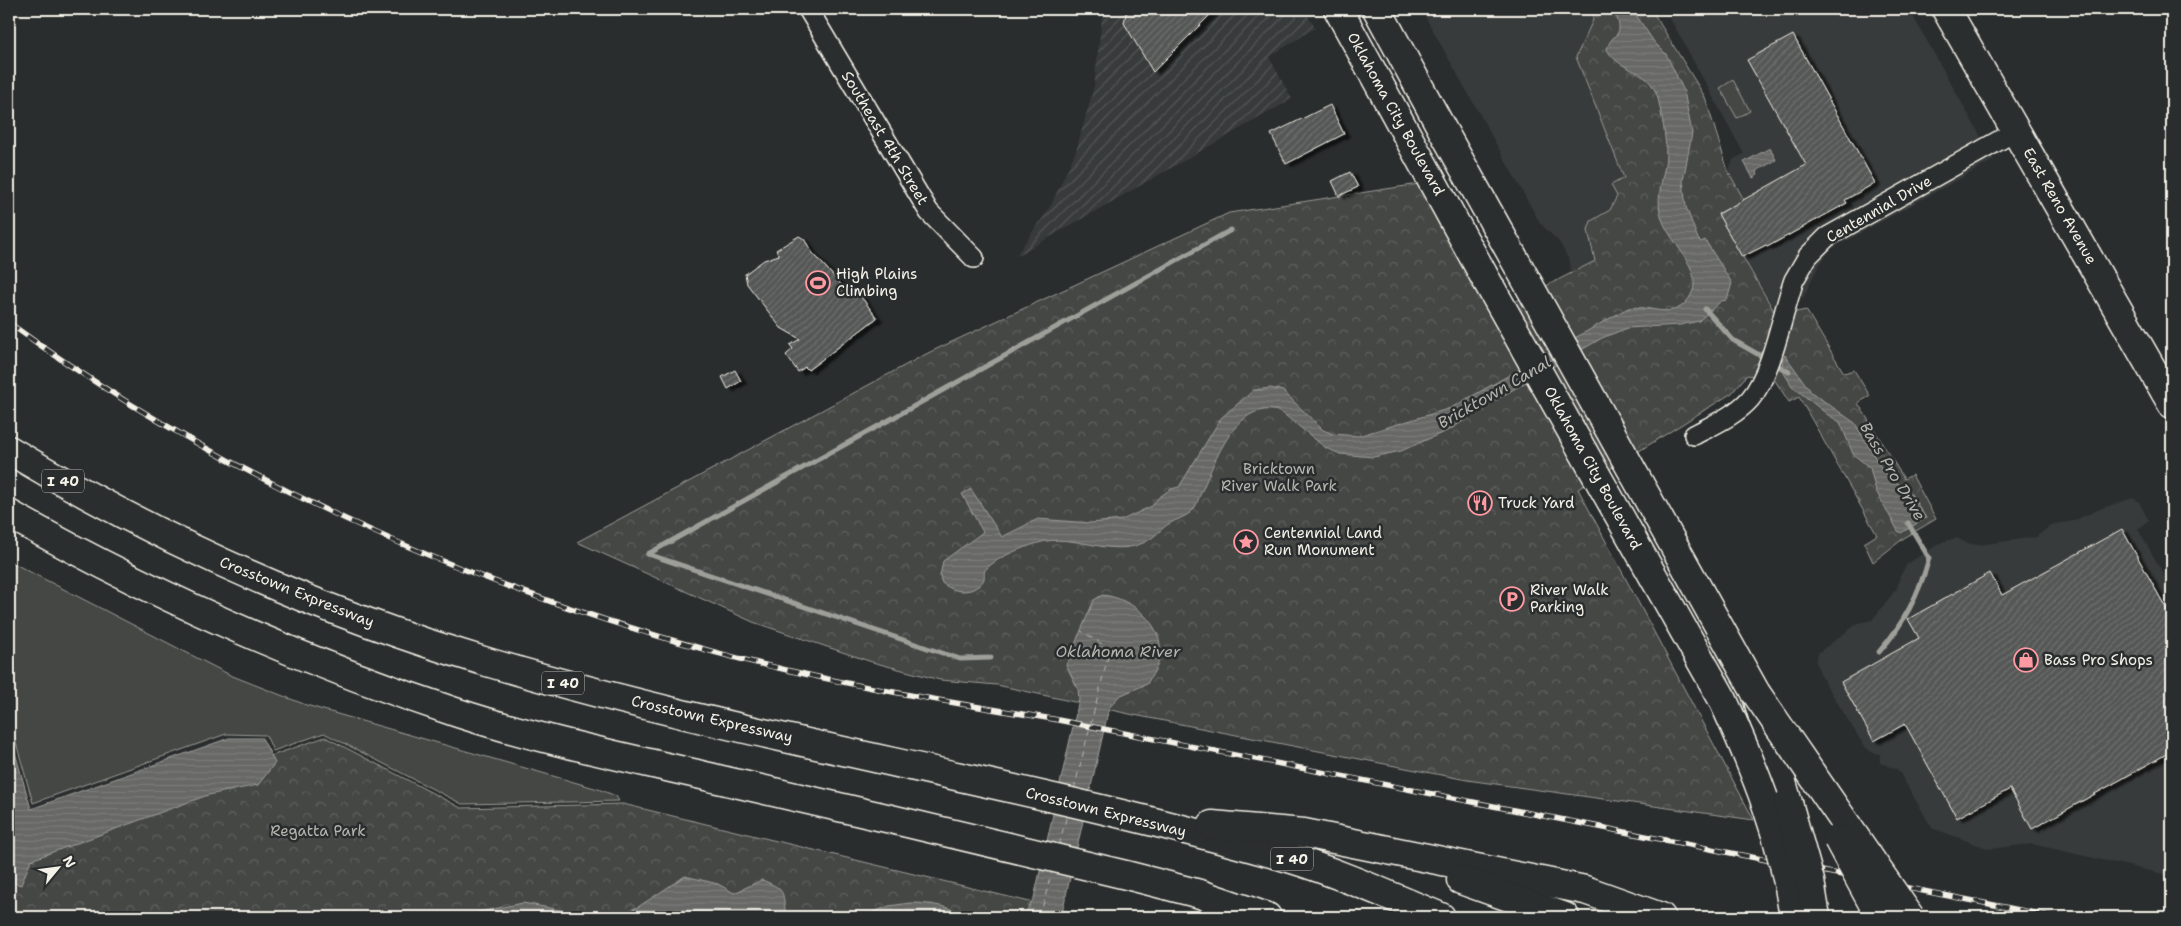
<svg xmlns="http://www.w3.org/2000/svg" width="2181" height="926" viewBox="0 0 2181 926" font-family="'Shantell Sans',sans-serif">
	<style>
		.built { fill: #373a3a }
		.industrial { fill: url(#industrial-furrows) }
		.grass { fill: #444645; stroke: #9c9c96 }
		.forest { fill: url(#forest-crowns); stroke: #9c9c96 }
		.water { fill: url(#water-rules); stroke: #9f9f9a }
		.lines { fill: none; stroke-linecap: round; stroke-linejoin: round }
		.stream { stroke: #9f9f9a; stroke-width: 5 }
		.ferry { stroke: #b5b3ae; stroke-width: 1; stroke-dasharray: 6 5; stroke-linecap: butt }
		.building { fill: url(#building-hatch); stroke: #f4f1e8; filter: url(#shadow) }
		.street-casing { stroke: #f4f1e8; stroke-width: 22 }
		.secondary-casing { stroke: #f4f1e8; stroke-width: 31 }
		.primary-casing { stroke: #f4f1e8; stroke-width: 31 }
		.highway-casing { stroke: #f4f1e8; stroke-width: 31 }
		.street { stroke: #2a2d2e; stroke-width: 19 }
		.secondary { stroke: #2a2d2e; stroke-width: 28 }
		.primary { stroke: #2a2d2e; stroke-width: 28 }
		.highway { stroke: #2a2d2e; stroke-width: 28 }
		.rail-casing { stroke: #f4f1e8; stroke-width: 5.5 }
		.rail { stroke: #2a2d2e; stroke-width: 4; stroke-dasharray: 11; stroke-linecap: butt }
		.primary-bridge-casing { stroke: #f4f1e8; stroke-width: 31; stroke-linecap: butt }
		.highway-bridge-casing { stroke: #f4f1e8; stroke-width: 31; stroke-linecap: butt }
		.primary-bridge { stroke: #2a2d2e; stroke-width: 28 }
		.highway-bridge { stroke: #2a2d2e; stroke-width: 28 }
		.labels { text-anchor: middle; stroke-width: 5; stroke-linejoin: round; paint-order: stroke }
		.shield { fill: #2a2d2e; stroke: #b7b6b0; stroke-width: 1 }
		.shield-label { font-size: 14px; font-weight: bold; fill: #f4f1e8 }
		.street-label { font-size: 15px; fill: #f4f1e8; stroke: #2a2d2e }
		.poi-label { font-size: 15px; fill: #f4f1e8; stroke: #2a2d2e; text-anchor: start }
		.park-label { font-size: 15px; fill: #b6b5af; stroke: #2a2d2e }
		.water-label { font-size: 16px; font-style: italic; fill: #b5b3ae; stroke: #2a2d2e }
	</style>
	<defs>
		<pattern id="industrial-furrows" width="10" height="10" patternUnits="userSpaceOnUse" patternTransform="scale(1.25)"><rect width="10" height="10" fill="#373a3a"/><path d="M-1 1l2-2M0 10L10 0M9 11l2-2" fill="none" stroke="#555756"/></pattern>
		<pattern id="forest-crowns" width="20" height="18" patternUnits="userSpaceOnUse" patternTransform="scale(1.25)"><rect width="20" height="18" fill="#444645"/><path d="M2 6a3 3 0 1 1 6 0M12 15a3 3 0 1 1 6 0" fill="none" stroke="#606160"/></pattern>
		<pattern id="water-rules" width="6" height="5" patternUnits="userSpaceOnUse" patternTransform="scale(1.25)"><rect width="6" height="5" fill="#676866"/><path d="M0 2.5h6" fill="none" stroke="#7d7e7c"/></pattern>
		<pattern id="building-hatch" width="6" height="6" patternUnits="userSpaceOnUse" patternTransform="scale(1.25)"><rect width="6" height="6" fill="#555756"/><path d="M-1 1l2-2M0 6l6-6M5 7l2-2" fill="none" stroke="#6e706e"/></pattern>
		<filter id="shadow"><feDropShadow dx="5.5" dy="3" stdDeviation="1" flood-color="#0009"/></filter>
	</defs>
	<rect width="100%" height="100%" fill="#2a2d2e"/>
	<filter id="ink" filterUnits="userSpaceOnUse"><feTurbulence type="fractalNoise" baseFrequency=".02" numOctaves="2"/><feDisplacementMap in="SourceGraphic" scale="10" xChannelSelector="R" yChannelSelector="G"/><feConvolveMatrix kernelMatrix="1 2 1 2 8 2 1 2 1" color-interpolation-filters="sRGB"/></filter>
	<g filter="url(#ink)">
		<g class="built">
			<path d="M1421 9H1593V20L1576 57 1625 179 1610 210 1588 230 1596 261 1571 275 1570 262 1559 242 1540 223Z"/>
			<path d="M1665 9H1909L1994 160 1831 249 1818 267 1803 298 1781 284 1774 308 1718 214 1728 171 1734 159 1744 154Z"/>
			<path d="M2133 498 2139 502 2149 521 2138 529 2172 589V876L2032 844 1989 849 1932 828 1898 770 1880 763V754L1873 753 1866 748 1859 738 1821 676 1816 662 1818 653 1858 623 1872 620 1897 588 1900 576 1907 564 1942 542 1957 538 1967 543 1978 545 2036 537 2051 525 2073 521 2102 508Z"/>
		</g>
		<path class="industrial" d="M1103 9H1304L1315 28 1269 57 1292 99 1015 257 1050 207 1076 151 1094 86Z"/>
		<g class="grass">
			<path d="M1733 80 1750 111 1737 118 1720 88Z"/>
			<path d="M9 561 230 675 306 705 598 789 616 796 619 801 462 804 324 733 273 751 266 735 226 734 33 803 9 718Z"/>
		</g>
		<g class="forest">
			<path d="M1592 9H1651L1705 97 1728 171 1744 200 1718 214 1777 316 1806 310 1844 373 1854 370 1870 396 1858 403 1904 479 1912 475 1936 519 1904 538 1873 562 1864 543 1877 535 1799 397 1789 402 1774 379 1747 375 1732 393 1578 489 1754 820 1467 780 1134 715 997 685 940 680 872 662 753 622 577 542 928 353 1229 213 1419 184 1491 314 1595 261 1588 230 1591 221 1610 210 1617 196 1611 185 1624 178 1576 57 1593 20Z"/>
			<path d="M325 737 461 808 623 804 1092 917H9V899L23 843Z"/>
		</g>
		<g class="water">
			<path d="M1613 9H1632L1654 42 1666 54 1684 91 1692 133 1683 181 1686 207 1698 239 1701 242 1705 240 1732 283 1727 300 1721 301 1699 321 1680 325 1627 328 1602 338 1490 403 1451 429 1401 451 1373 457 1340 454 1326 448 1281 412C1236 397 1215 462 1201 493 1198 499 1197 505 1193 510 1185 518 1176 519 1167 525 1159 531 1153 539 1143 543 1110 558 1072 532 1038 543 1021 548 1000 556 987 568 982 572 986 577 983 581 973 595 954 593 942 583L940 576 943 561 983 532 962 494 971 489 1002 537 1038 519 1090 523 1122 520 1152 506 1158 498 1171 489 1179 487 1221 418 1254 390 1271 388 1283 391 1323 430 1333 434 1358 436 1451 408 1628 308C1647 304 1671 320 1686 302 1711 274 1671 246 1662 219 1654 196 1665 177 1666 155 1666 136 1662 117 1658 98 1648 66 1623 75 1607 50 1611 30 1628 40 1613 9Z"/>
			<path d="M1770 148 1776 160 1756 171 1758 175 1753 178 1744 162Z"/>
			<path d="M1785 355 1811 392 1855 423 1883 471 1911 494 1926 518 1901 533 1898 531 1876 491 1870 468 1853 454 1840 422 1828 415 1792 386 1784 373 1782 360Z"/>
			<path d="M1102 595C1130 597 1165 624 1160 656 1159 666 1151 676 1147 684L1119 696 1109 708 1061 917H1023L1034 898 1079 700 1078 689 1066 665 1094 600Z"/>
			<path d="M9 731 31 809 229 738H262L275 763 258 785 208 795 31 860 21 885 9 881Z"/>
			<path d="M685 876 718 884 734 893 762 880C791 891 780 895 787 917H454L523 903 587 915 619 914 638 907Z"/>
			<path d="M910 903C930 903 950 906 968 917H861L889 906Z"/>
		</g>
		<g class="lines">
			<g class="stream">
				<path d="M1705 309 1733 340 1789 372"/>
				<path d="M648 554 1231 230"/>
				<path d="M648 554 960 659 991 658"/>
				<path d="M1879 652C1903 625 1920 592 1929 558L1908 523"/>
			</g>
			<g class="ferry">
				<path d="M1074 789 1110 649 1081 631"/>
				<path d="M1059 845 1067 815"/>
				<path d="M1040 917 1052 870"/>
			</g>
		</g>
		<g class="building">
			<path d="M1127 9H1216L1153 72 1124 23Z"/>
			<path d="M1793 35 1875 183 1845 200 1847 203 1767 247 1766 245 1742 257 1718 214 1806 165 1747 60Z"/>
			<path d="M1330 105 1344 134 1286 164 1271 134Z"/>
			<path d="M1350 172 1358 187 1339 196 1332 181Z"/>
			<path d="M799 236 804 239 812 252 853 298 859 294 877 318 808 370 805 367 798 372 786 355 793 349 790 345 800 339 781 328 747 284 745 274 764 260 779 255 776 250Z"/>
			<path d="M735 370 741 381 728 389 722 377Z"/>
			<path d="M2122 529 2172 619V751L2032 829 2010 789 1957 818 1905 724 1874 741 1841 682 1919 638 1908 619 1990 573 2002 595Z"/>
		</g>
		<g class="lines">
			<g class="street-casing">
				<g id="street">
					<path d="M808 9 929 212 974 258"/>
					<path d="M1694 435C1713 425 1736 415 1750 399 1772 374 1782 314 1794 280L1808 256 1827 237 2016 131"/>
				</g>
			</g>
			<g class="secondary-casing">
				<path id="secondary" d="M1946 9 2172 404"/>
			</g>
			<g class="primary-casing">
				<g id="primary">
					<path d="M1338 9 1483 274"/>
					<path d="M1377 9 1442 129 1756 693 1788 803"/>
				</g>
			</g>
			<g class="highway-casing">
				<g id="highway">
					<path d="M9 450C159 540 319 612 487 662 752 741 1027 782 1292 859 1342 874 1392 897 1441 917"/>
					<path d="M9 514C153 595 300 661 458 713 544 741 634 759 722 780 857 811 991 842 1126 875L1200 894 1267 917"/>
					<path d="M1212 825 1304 833 1585 890 1661 917"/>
					<path d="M1461 880 1565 917"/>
				</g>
			</g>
			<use href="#street" class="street"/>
			<use href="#secondary" class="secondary"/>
			<use href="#primary" class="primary"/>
			<use href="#highway" class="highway"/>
			<g class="rail-casing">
				<path id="rail" d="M9 323C220 476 463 584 714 652 825 682 940 701 1053 719L2055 917"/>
			</g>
			<use href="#rail" class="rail"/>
			<g class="primary-bridge-casing">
				<g id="primary-bridge">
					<path d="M1483 274 1723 700C1756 772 1783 839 1794 917"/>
					<path d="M1788 803 1810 881 1816 917"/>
				</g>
			</g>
			<g class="highway-bridge-casing">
				<g id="highway-bridge">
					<path d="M1756 693 1910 917"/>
					<path d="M1838 839 1880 917"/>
				</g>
			</g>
			<use href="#primary-bridge" class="primary-bridge"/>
			<use href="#highway-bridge" class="highway-bridge"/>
		</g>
	</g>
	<defs>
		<g id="stadium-ring" transform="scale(1.25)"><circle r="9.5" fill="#2a2d2e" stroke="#ff9aa2" stroke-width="1.5"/><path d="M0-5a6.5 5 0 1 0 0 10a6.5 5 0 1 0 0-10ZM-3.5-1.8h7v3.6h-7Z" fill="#ff9aa2"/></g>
		<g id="restaurant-ring" transform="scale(1.25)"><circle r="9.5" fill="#2a2d2e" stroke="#ff9aa2" stroke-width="1.5"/><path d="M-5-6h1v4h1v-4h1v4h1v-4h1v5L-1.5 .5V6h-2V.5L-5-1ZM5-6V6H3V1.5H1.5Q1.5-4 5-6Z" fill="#ff9aa2"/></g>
		<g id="sight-ring" transform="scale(1.25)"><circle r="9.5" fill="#2a2d2e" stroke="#ff9aa2" stroke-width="1.5"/><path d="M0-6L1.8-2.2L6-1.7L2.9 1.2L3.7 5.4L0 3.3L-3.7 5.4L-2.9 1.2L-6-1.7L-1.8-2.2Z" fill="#ff9aa2"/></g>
		<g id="parking-ring" transform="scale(1.25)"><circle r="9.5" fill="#2a2d2e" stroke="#ff9aa2" stroke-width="1.5"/><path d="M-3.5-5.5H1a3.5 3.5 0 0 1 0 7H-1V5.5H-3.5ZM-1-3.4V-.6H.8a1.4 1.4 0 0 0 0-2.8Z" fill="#ff9aa2"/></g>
		<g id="shop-ring" transform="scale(1.25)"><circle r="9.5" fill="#2a2d2e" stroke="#ff9aa2" stroke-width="1.5"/><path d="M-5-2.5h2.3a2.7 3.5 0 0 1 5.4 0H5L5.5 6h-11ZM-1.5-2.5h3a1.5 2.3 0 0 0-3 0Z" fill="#ff9aa2"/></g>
	</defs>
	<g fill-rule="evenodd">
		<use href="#stadium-ring" x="818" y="283"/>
		<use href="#restaurant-ring" x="1480" y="503"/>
		<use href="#sight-ring" x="1246" y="542"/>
		<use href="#parking-ring" x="1512" y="599"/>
		<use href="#shop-ring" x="2026" y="660"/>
	</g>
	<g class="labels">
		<g class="shield">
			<rect x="42" y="469.5" width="42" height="23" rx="4"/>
			<rect x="542" y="671.5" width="42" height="23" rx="4"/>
			<rect x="1271" y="847.5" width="42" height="23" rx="4"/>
		</g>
		<g class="shield-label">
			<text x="63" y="486">I 40</text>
			<text x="563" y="688">I 40</text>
			<text x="1292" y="864">I 40</text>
		</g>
		<g class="street-label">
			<text transform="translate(1396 114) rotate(61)" y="5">Oklahoma City Boulevard</text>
			<text transform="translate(885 138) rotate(59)" y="5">Southeast 4th Street</text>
			<text transform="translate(2060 206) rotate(60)" y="5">East Reno Avenue</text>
			<text transform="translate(1879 209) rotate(-30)" y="5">Centennial Drive</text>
			<text transform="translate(1593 468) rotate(61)" y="5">Oklahoma City Boulevard</text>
			<text transform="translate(297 592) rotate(22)" y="5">Crosstown Expressway</text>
			<text transform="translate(712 719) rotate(13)" y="5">Crosstown Expressway</text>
			<text transform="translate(1106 812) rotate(14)" y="5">Crosstown Expressway</text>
		</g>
		<g class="poi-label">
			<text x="836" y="279">High Plains<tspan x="836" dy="17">Climbing</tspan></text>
			<text x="1498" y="508">Truck Yard</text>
			<text x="1264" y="538">Centennial Land<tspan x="1264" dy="17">Run Monument</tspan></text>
			<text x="1530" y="595">River Walk<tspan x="1530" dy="17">Parking</tspan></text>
			<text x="2044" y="665">Bass Pro Shops</text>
		</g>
		<g class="park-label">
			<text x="1279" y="474">Bricktown<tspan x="1279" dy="17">River Walk Park</tspan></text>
			<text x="318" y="836">Regatta Park</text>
		</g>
		<g class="water-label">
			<text transform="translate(1494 392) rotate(-30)" y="6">Bricktown Canal</text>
			<text transform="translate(1893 471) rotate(59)" y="6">Bass Pro Drive</text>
			<text x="1118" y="657">Oklahoma River</text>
		</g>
	</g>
	<rect width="2181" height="926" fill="none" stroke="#2a2d2e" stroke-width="30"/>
	<rect x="15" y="15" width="2151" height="896" fill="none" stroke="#f4f1e8" stroke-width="2" filter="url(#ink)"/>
	<g transform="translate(58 868) rotate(61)" stroke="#2a2d2e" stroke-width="4" paint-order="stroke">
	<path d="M0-4L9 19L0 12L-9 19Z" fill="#f4f1e8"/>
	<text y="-8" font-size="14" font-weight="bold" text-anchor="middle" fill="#f4f1e8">N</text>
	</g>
</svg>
